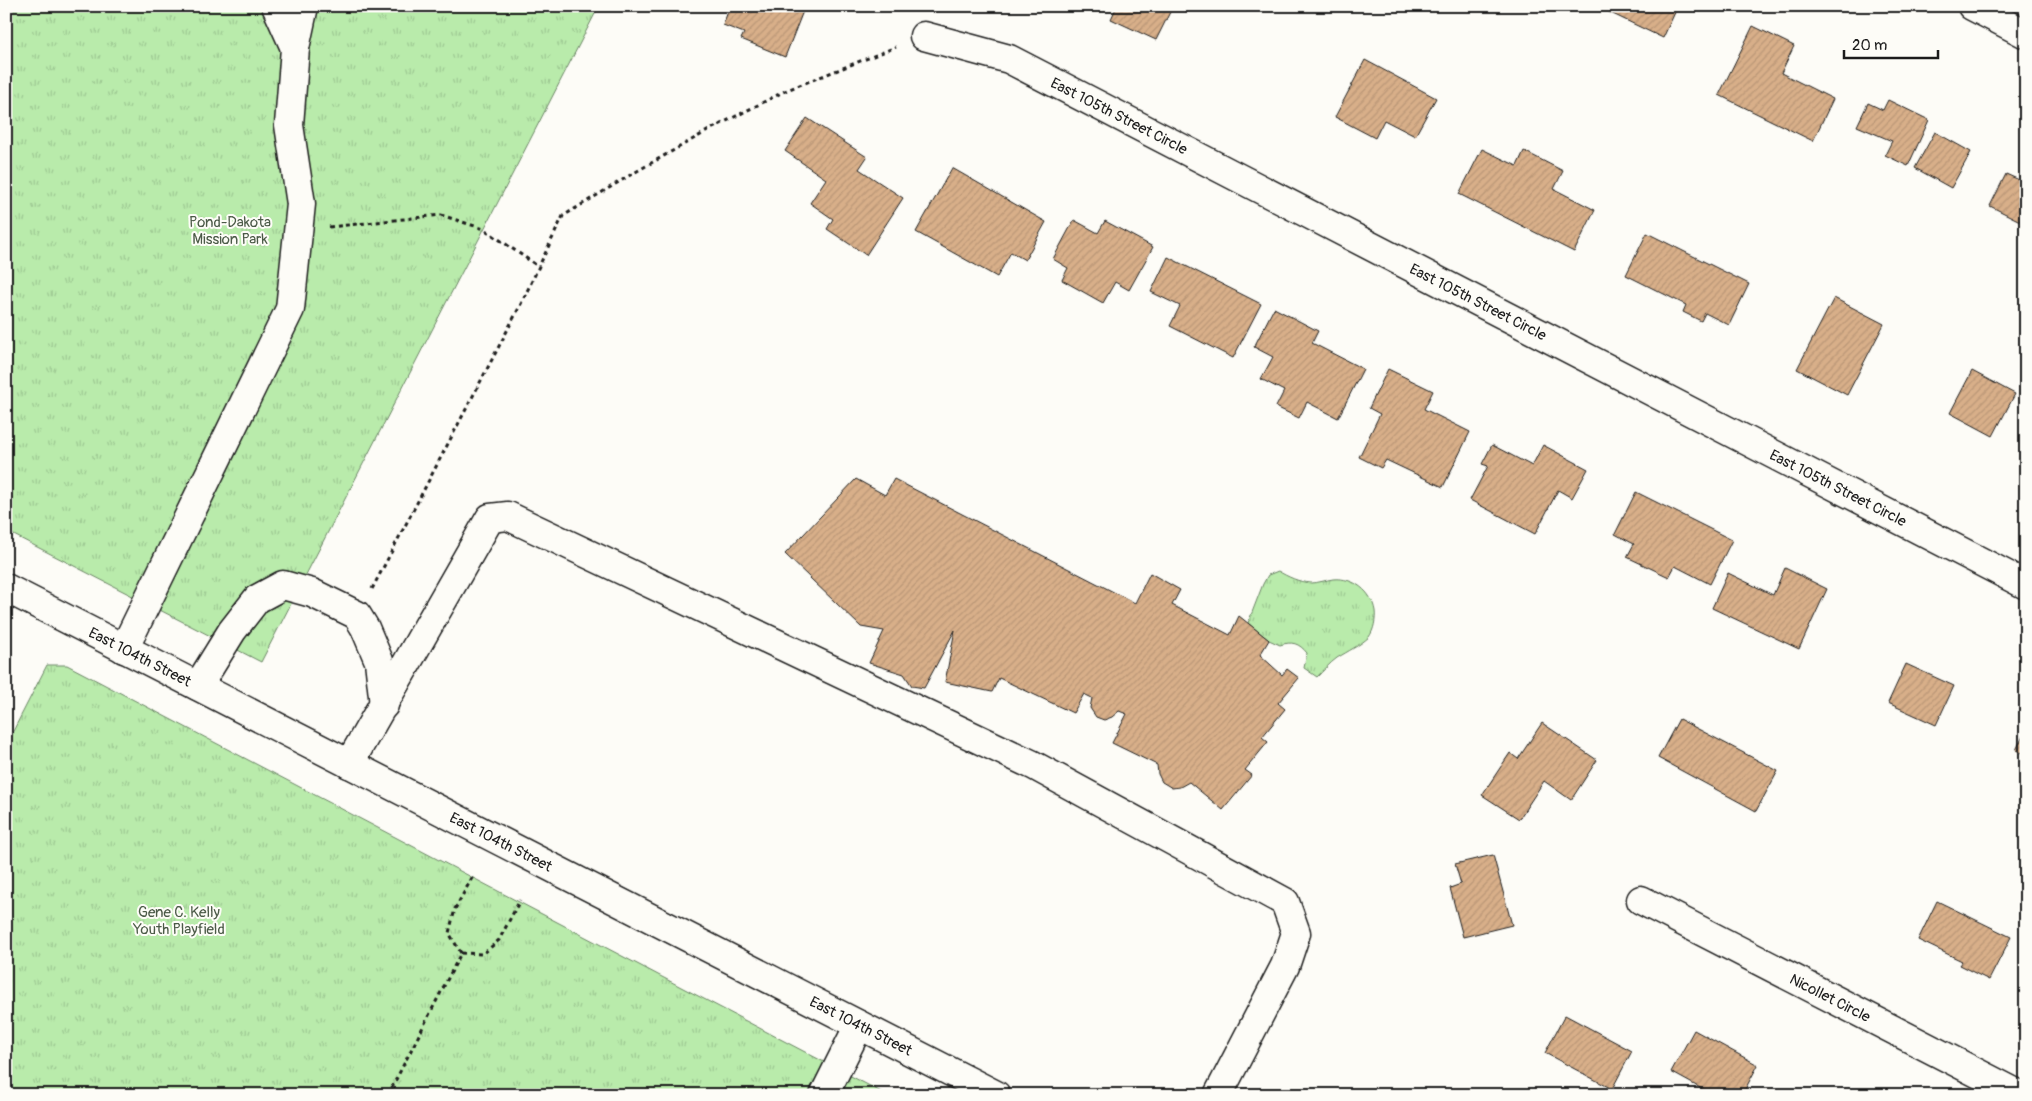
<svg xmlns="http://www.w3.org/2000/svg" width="2032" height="1101" viewBox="0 0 2032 1101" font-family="Pangolin,sans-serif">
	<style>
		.park { fill: url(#park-tufts); stroke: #6a8464 }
		.building { fill: url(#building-hatch); stroke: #1c1c1c }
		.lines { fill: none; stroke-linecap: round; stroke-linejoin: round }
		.minor-casing { stroke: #1c1c1c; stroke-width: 31 }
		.path { stroke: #1c1c1c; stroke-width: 3; stroke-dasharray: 4 4; stroke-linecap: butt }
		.minor { stroke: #fdfcf7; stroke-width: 28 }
		.labels { text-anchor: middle; stroke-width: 4; stroke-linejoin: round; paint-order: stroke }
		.street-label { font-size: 15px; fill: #1c1c1c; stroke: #fdfcf7 }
		.park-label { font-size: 15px; fill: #4b5a47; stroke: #fdfcf7 }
	</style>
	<defs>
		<pattern id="park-tufts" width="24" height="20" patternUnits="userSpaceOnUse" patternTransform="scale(1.25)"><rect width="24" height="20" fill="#b9ebab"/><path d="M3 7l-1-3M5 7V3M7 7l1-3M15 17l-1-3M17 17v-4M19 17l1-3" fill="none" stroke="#9ec993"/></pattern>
		<pattern id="building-hatch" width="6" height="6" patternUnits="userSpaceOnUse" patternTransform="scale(1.25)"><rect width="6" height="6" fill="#d8af89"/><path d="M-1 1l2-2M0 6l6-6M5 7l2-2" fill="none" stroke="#b99676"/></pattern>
	</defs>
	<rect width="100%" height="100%" fill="#fdfcf7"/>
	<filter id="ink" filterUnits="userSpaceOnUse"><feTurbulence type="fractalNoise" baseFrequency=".02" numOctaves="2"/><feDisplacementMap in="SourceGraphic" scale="10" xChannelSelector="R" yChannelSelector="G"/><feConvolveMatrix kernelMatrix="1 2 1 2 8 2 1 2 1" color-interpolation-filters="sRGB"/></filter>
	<g filter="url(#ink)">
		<g class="park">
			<path d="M6 6H599L261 662 6 531Z"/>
			<path d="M1278 571C1288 577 1299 582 1311 583 1318 583 1326 580 1333 579 1354 577 1372 592 1375 611 1376 619 1374 630 1369 637 1359 646 1348 651 1337 658 1330 663 1323 671 1317 677L1304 668 1307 653C1299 643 1292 641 1280 645L1269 640 1248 623 1263 584 1268 575Z"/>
			<path d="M47 665H67L887 1095H6V745Z"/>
		</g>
		<g class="building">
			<path d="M730 6H805L785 57 741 39 744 33 723 25Z"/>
			<path d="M1117 6H1173L1156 40 1111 19Z"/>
			<path d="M1596 6H1678L1663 38Z"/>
			<path d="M1753 26 1794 46 1781 73 1833 99 1813 141 1719 95Z"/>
			<path d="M1365 60 1436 98 1415 136 1384 120 1375 138 1335 117Z"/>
			<path d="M1888 100 1929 120 1908 166 1885 155 1892 141 1857 126 1868 103 1883 110Z"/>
			<path d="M807 118 867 157 859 169 903 198 866 255 827 229 833 219 810 203 826 179 785 151Z"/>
			<path d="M1935 132 1971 152 1951 188 1915 168Z"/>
			<path d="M1482 149 1517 166 1524 151 1563 171 1554 189 1595 210 1574 252 1459 194Z"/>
			<path d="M952 168 1046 222 1025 260 1011 252 997 277 916 232Z"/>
			<path d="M2006 174 2026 183V224L1990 206Z"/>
			<path d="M1074 220 1098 233 1105 221 1153 247 1129 290 1115 282 1103 303 1062 280 1068 268 1053 259Z"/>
			<path d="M1647 233 1749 284 1729 325 1705 313 1701 321 1683 312 1686 305 1626 275Z"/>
			<path d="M1168 257 1261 304 1233 358 1170 326 1180 306 1151 292Z"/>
			<path d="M1834 298 1884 324 1847 395 1797 369Z"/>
			<path d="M1274 308 1318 331 1312 343 1363 369 1338 418 1307 402 1299 418 1276 407 1284 391 1261 379 1273 357 1254 347Z"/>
			<path d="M1388 369 1433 391 1424 409 1470 432 1443 487 1386 460 1381 468 1359 457 1380 414 1369 408Z"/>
			<path d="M1972 371 2015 394 1993 436 1950 413Z"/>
			<path d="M1492 445 1532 466 1543 445 1588 469 1572 498 1558 490 1535 534 1470 500 1488 466 1482 464Z"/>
			<path d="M856 479 885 495 894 479 1135 603 1150 573 1180 590 1172 605 1230 635 1239 616 1269 640 1260 655 1282 675 1287 669 1299 678 1278 703 1285 709 1262 737 1268 742 1245 770 1252 775 1223 810 1189 782 1180 787 1172 788 1162 782 1158 774 1157 765 1112 743 1127 714 1119 711 1112 717 1104 720 1096 717 1090 708 1092 698 1084 694 1073 713 999 678 992 692 945 682 955 630 924 688 912 686 904 674 869 663 884 631 861 627 785 554Z"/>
			<path d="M1636 492 1732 540 1710 584 1675 566 1669 577 1627 557 1634 544 1615 534Z"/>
			<path d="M1785 568 1827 589 1799 649 1712 608 1728 573 1773 595Z"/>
			<path d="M1906 664 1954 686 1936 725 1888 703Z"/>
			<path d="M1679 719 1778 771 1756 811 1658 758Z"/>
			<path d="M1542 723 1597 760 1571 800 1544 781 1519 819 1482 795 1510 753 1518 759Z"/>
			<path d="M2026 730V755L2016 750Z"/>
			<path d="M1493 855 1512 925 1463 937 1450 888 1461 884 1455 864Z"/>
			<path d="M1937 901 2011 937 1989 980 1959 965 1962 961 1918 940Z"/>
			<path d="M1565 1015 1632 1051 1612 1089 1545 1053Z"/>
			<path d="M1694 1030 1758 1065 1742 1095H1713L1671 1072Z"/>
		</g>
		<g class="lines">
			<g class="minor-casing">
				<g id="minor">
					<path d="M276 6 295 48"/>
					<path d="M1972 6 2026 34"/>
					<path d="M924 36 1009 59 2026 585"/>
					<path d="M6 588 996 1095"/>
					<path d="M124 649 290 309 301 204 289 125 295 48 304 6"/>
					<path d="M198 686 232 631 257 599 283 585 312 593 357 615 365 628 379 661 384 705"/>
					<path d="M349 764 490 518 508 516 1033 765 1285 902 1296 933 1285 966 1218 1095"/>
					<path d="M1641 900 2020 1095"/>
					<path d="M824 1095 859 1025"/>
				</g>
			</g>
			<g class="path">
				<path d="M329 227 441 215 484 229 539 267"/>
				<path d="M372 589 520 306 563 216 632 174 711 129 787 90 896 47"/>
				<path d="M461 953 483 954 499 940 520 900"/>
				<path d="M461 953 449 933 455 909 473 876"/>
				<path d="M388 1095 461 953"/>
			</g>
			<use href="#minor" class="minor"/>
		</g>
	</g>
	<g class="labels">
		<g class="street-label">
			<text transform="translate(1119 116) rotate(27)" y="5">East 105th Street Circle</text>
			<text transform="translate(1478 302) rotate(27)" y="5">East 105th Street Circle</text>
			<text transform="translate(1838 488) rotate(27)" y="5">East 105th Street Circle</text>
			<text transform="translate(140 657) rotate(27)" y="5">East 104th Street</text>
			<text transform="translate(501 842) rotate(27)" y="5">East 104th Street</text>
			<text transform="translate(1830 998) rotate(27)" y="5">Nicollet Circle</text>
			<text transform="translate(861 1026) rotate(27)" y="5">East 104th Street</text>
		</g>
		<g class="park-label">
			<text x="230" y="227">Pond-Dakota<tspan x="230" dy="17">Mission Park</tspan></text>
			<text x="179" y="917">Gene C. Kelly<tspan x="179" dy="17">Youth Playfield</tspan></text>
		</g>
	</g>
	<rect width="2032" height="1101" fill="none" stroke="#fdfcf7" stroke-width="25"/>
	<rect x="12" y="12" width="2007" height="1076" fill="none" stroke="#1c1c1c" stroke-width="2" filter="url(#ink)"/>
	<path d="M1844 50v8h94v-8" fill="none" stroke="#1c1c1c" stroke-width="2.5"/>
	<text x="1852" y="50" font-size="15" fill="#1c1c1c" stroke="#fdfcf7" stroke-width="4" paint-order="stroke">20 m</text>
</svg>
